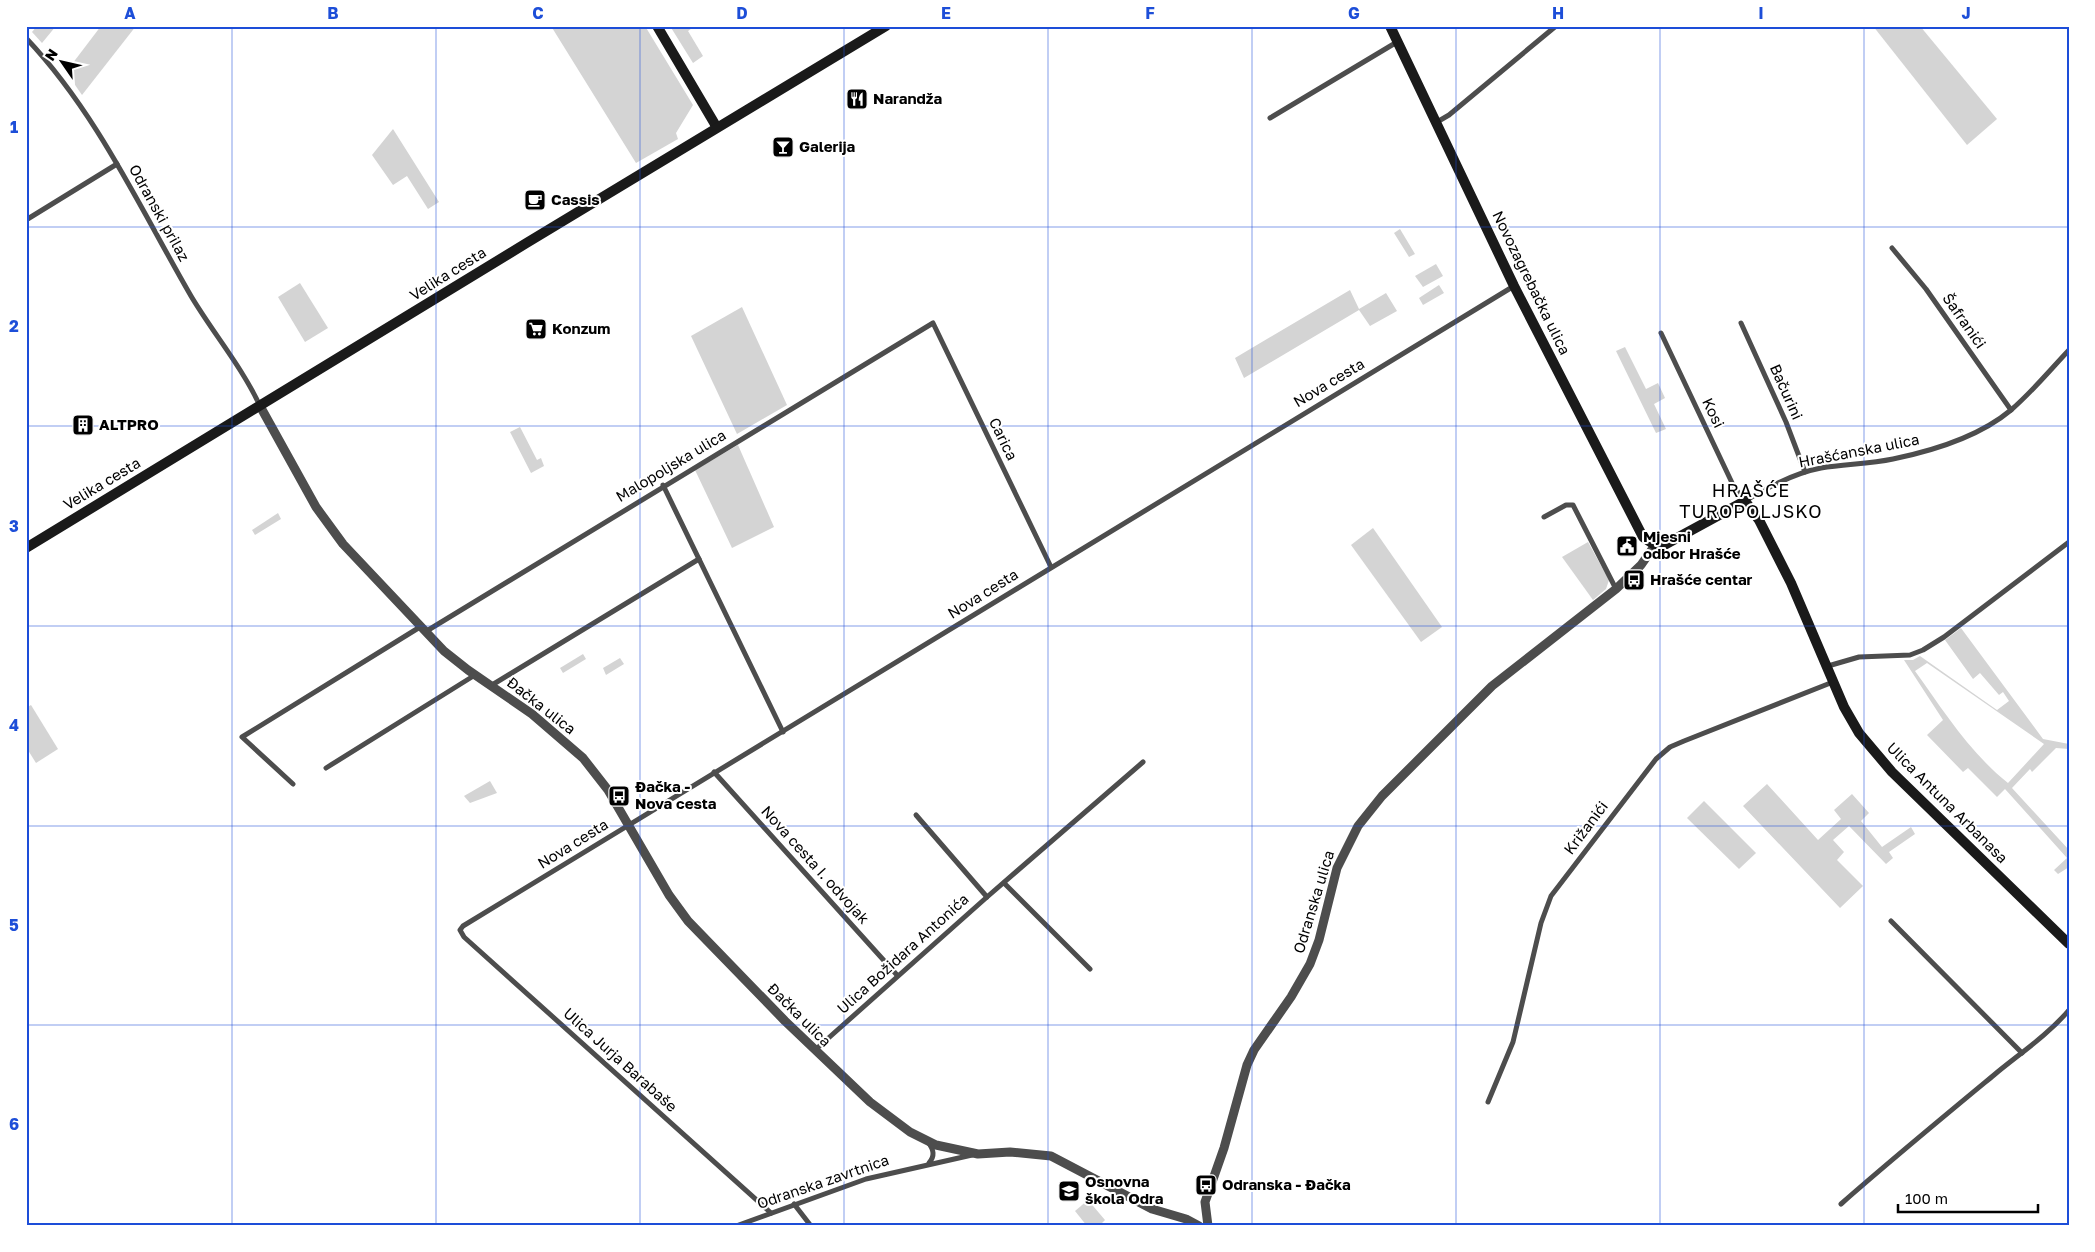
<svg xmlns="http://www.w3.org/2000/svg" width="2095" height="1252" viewBox="0 0 2095 1252" font-family="'Golos Text',sans-serif">
	<style>
		.green { fill: #d4d4d4; fill-rule: evenodd }
		.lines { fill: none; stroke-linecap: round; stroke-linejoin: round }
		.minor { stroke: #4d4d4d; stroke-width: 5 }
		.tertiary { stroke: #4d4d4d; stroke-width: 9 }
		.secondary { stroke: #1a1a1a; stroke-width: 10 }
		.grid { fill: none; stroke: #1d4ed8; stroke-width: 1; stroke-opacity: 0.55 }
		.labels { text-anchor: middle; stroke-width: 4; stroke-linejoin: round; paint-order: stroke }
		.poi-label { font-size: 15px; font-weight: bold; fill: #000; stroke: #fff; text-anchor: start }
		.street-label { font-size: 15px; fill: #000; stroke: #fff }
		.quarter-label { font-size: 18px; letter-spacing: 1px; fill: #000; stroke: #fff }
		.neatline { fill: none; stroke: #1d4ed8; stroke-width: 2 }
		.grid-label { font-size: 16px; text-anchor: middle; font-weight: bold; fill: #1d4ed8 }
	</style>
	<rect width="100%" height="100%" fill="#fff"/>
	<g class="green">
		<path d="M37 26H56L42 43 32 32Z"/>
		<path d="M101 26H136L82 95 66 72Z"/>
		<path d="M551 26H645L693 105 676 133 678 139 636 163Z"/>
		<path d="M670 26H695L688 31 703 56 693 63Z"/>
		<path d="M1873 26H1920L1997 119 1967 145Z"/>
		<path d="M393 129 439 202 428 209 407 176 393 185 372 155Z"/>
		<path d="M1400 229 1415 254 1409 257 1394 233Z"/>
		<path d="M1436 264 1443 276 1423 287 1415 276Z"/>
		<path d="M300 283 328 328 305 342 278 297Z"/>
		<path d="M1439 285 1444 293 1423 305 1419 298Z"/>
		<path d="M1350 290 1359 309 1386 293 1397 311 1370 326 1359 310 1244 378 1235 358Z"/>
		<path d="M742 307 787 405 737 434 691 336Z"/>
		<path d="M1625 347 1646 389 1658 383 1665 398 1654 404 1666 429 1656 433 1616 351Z"/>
		<path d="M520 427 537 460 541 458 544 466 531 473 510 432Z"/>
		<path d="M738 445 774 527 732 548 695 470Z"/>
		<path d="M278 513 281 519 255 535 252 530Z"/>
		<path d="M1373 528 1442 627 1421 642 1351 545Z"/>
		<path d="M1588 542 1609 580 1606 589 1593 600 1562 557Z"/>
		<path d="M1961 628 2043 739 2069 744V749L2056 748 2032 772 2030 769 2012 788 2069 850V867L2058 874 2054 870 2067 858 2005 789 1997 797 1968 768 1963 772 1927 735 1943 720 1904 660H1913L1920 656 1997 710 2009 701 2003 692 1999 695 1980 673 1973 679 1945 640ZM1927 663 2044 744 2008 783C1970 753 1943 710 1915 671Z"/>
		<path d="M583 654 586 659 563 673 560 668Z"/>
		<path d="M620 658 624 664 606 675 603 668Z"/>
		<path d="M31 705 58 749 36 763 26 747V708Z"/>
		<path d="M490 781 497 793 470 803 464 796Z"/>
		<path d="M1767 784 1818 840 1841 819 1834 810 1852 794 1869 813 1861 821 1882 847 1911 827 1915 834 1889 852 1893 858 1886 864 1849 826 1833 840 1844 852 1837 860 1863 886 1840 908 1743 806Z"/>
		<path d="M1704 801 1756 853 1739 869 1687 818Z"/>
		<path d="M1088 1200 1105 1220 1099 1226H1087L1075 1211Z"/>
	</g>
	<g class="lines">
		<g class="minor">
			<path d="M26 38C97 113 140 208 191 296 213 333 242 367 260 406"/>
			<path d="M1270 118 1397 42"/>
			<path d="M1437 122 1449 115 1556 26"/>
			<path d="M26 220 117 164"/>
			<path d="M1892 248 1926 289 2011 410"/>
			<path d="M1741 323 1786 422 1805 472"/>
			<path d="M1661 333 1734 487 1745 501C1768 487 1794 473 1821 468 1845 464 1869 464 1893 459 1932 451 1980 436 2011 410 2032 392 2050 370 2069 350"/>
			<path d="M663 485 783 732"/>
			<path d="M1544 517 1566 505H1573L1616 589"/>
			<path d="M425 632 933 323 1051 567"/>
			<path d="M1828 666 1859 657 1910 655 1923 650 1944 637 2069 542"/>
			<path d="M492 685 699 559"/>
			<path d="M326 768 475 675"/>
			<path d="M714 772 897 975"/>
			<path d="M293 784 242 737 420 627"/>
			<path d="M916 815 987 897"/>
			<path d="M1004 883 1090 969"/>
			<path d="M1891 921 2022 1053"/>
			<path d="M815 1050 987 897 1143 762"/>
			<path d="M1488 1102 1513 1042 1541 923 1551 896 1656 759 1670 747 1684 741 1833 682"/>
			<path d="M928 1142C934 1150 935 1156 929 1163"/>
			<path d="M794 1204 811 1226"/>
			<path d="M1841 1204C1891 1160 1942 1118 1994 1075 2019 1054 2047 1036 2069 1010"/>
			<path d="M771 1213 464 937 460 930 463 926 1514 286"/>
			<path d="M736 1226 866 1179 972 1155"/>
		</g>
		<g class="tertiary">
			<path d="M260 406 316 507 343 544 444 651 468 670 532 714 583 758 608 790 669 895 688 921 785 1021 870 1102 910 1132 936 1145 978 1154 1010 1152 1051 1156 1152 1209 1186 1219 1199 1226"/>
			<path d="M1208 1226 1205 1202 1224 1148 1247 1065 1254 1050 1291 997 1310 964 1319 940 1337 868 1358 826 1382 796 1492 686 1616 589 1641 565 1655 545"/>
		</g>
		<g class="secondary">
			<path d="M657 26 716 126"/>
			<path d="M1390 26 1514 286 1643 537 1655 545 1666 544 1745 501 1759 520 1791 583 1844 707 1859 733 1892 772 2069 944"/>
			<path d="M26 548C313 374 598 198 886 26"/>
		</g>
	</g>
	<path class="grid" d="M232 26V1226M436 26V1226M640 26V1226M844 26V1226M1048 26V1226M1252 26V1226M1456 26V1226M1660 26V1226M1864 26V1226M26 227H2069M26 426H2069M26 626H2069M26 826H2069M26 1025H2069"/>
	<defs>
		<g id="restaurant-square" transform="scale(1.125)"><rect x="-9" y="-9" width="18" height="18" rx="4" fill="#000" stroke="#fff"/><path d="M-5-6h1v4h1v-4h1v4h1v-4h1v5L-1.5 .5V6h-2V.5L-5-1ZM5-6V6H3V1.5H1.5Q1.5-4 5-6Z" fill="#fff"/></g>
		<g id="bar-square" transform="scale(1.125)"><rect x="-9" y="-9" width="18" height="18" rx="4" fill="#000" stroke="#fff"/><path d="M-6-5H6L.8 .8V4.5H3.5V6h-7V4.5H-.8V.8Z" fill="#fff"/></g>
		<g id="cafe-square" transform="scale(1.125)"><rect x="-9" y="-9" width="18" height="18" rx="4" fill="#000" stroke="#fff"/><path d="M-5.5-4.5H6V0H3Q3 3.5 0 3.5H-2.5Q-5.5 3.5-5.5 0ZM3-3.2v2h1.7v-2ZM-6 4.5H4V6H-6Z" fill="#fff"/></g>
		<g id="supermarket-square" transform="scale(1.125)"><rect x="-9" y="-9" width="18" height="18" rx="4" fill="#000" stroke="#fff"/><path d="M-6-5.5h2.5l.6 2H6L4.5 2H-2.5L-4.4-4H-6ZM-1.5 3.2a1.3 1.3 0 1 0 .1 0ZM3 3.2a1.3 1.3 0 1 0 .1 0Z" fill="#fff"/></g>
		<g id="building-square" transform="scale(1.125)"><rect x="-9" y="-9" width="18" height="18" rx="4" fill="#000" stroke="#fff"/><path d="M-4-6H4V6H1V3H-1V6H-4ZM-2.5-4.3h1.7v1.8h-1.7ZM.8-4.3h1.7v1.8H.8ZM-2.5-1h1.7V.8h-1.7ZM.8-1h1.7V.8H.8Z" fill="#fff"/></g>
		<g id="civic-square" transform="scale(1.125)"><rect x="-9" y="-9" width="18" height="18" rx="4" fill="#000" stroke="#fff"/><path d="M-.6-6.5H3V-4.5H.6V-3L4-1V1h2V6H-6V1h2V-1L-.6-3ZM-1.2 2.5V6h2.4V2.5Z" fill="#fff"/></g>
		<g id="bus-square" transform="scale(1.125)"><rect x="-9" y="-9" width="18" height="18" rx="4" fill="#000" stroke="#fff"/><path d="M-5-6H5V4H4V6H2V4H-2V6H-4V4H-5ZM-3.5-4V0h7V-4ZM-3.5 1.2v1.5H-2V1.2ZM2 1.2v1.5H3.5V1.2Z" fill="#fff"/></g>
		<g id="school-square" transform="scale(1.125)"><rect x="-9" y="-9" width="18" height="18" rx="4" fill="#000" stroke="#fff"/><path d="M0-5L7-2L0 1L-7-2ZM-4 1L0 2.5L4 1V4Q0 6-4 4Z" fill="#fff"/></g>
	</defs>
	<g fill-rule="evenodd">
		<use href="#restaurant-square" x="857" y="99"/>
		<use href="#bar-square" x="783" y="147"/>
		<use href="#cafe-square" x="535" y="200"/>
		<use href="#supermarket-square" x="536" y="329"/>
		<use href="#building-square" x="83" y="425"/>
		<use href="#civic-square" x="1627" y="546"/>
		<use href="#bus-square" x="1634" y="580"/>
		<use href="#bus-square" x="619" y="796"/>
		<use href="#bus-square" x="1206" y="1185"/>
		<use href="#school-square" x="1069" y="1191"/>
	</g>
	<g class="labels">
		<g class="poi-label">
			<text x="873" y="104">Narandža</text>
			<text x="799" y="152">Galerija</text>
			<text x="551" y="205">Cassis</text>
			<text x="552" y="334">Konzum</text>
			<text x="99" y="430">ALTPRO</text>
			<text x="1643" y="542">Mjesni<tspan x="1643" dy="17">odbor Hrašće</tspan></text>
			<text x="1650" y="585">Hrašće centar</text>
			<text x="635" y="792">Đačka -<tspan x="635" dy="17">Nova cesta</tspan></text>
			<text x="1085" y="1187">Osnovna<tspan x="1085" dy="17">škola Odra</tspan></text>
			<text x="1222" y="1190">Odranska - Đačka</text>
		</g>
		<g class="street-label">
			<text transform="translate(159 213) rotate(61)" y="5">Odranski prilaz</text>
			<text transform="translate(448 274) rotate(-32)" y="5">Velika cesta</text>
			<text transform="translate(1531 283) rotate(64)" y="5">Novozagrebačka ulica</text>
			<text transform="translate(1964 321) rotate(55)" y="5">Šafranići</text>
			<text transform="translate(1329 383) rotate(-31)" y="5">Nova cesta</text>
			<text transform="translate(1786 392) rotate(66)" y="5">Bačurini</text>
			<text transform="translate(1713 413) rotate(64)" y="5">Kosi</text>
			<text transform="translate(1003 439) rotate(64)" y="5">Carica</text>
			<text transform="translate(1859 451) rotate(-11)" y="5">Hrašćanska ulica</text>
			<text transform="translate(671 466) rotate(-31)" y="5">Malopoljska ulica</text>
			<text transform="translate(102 484) rotate(-31)" y="5">Velika cesta</text>
			<text transform="translate(983 594) rotate(-32)" y="5">Nova cesta</text>
			<text transform="translate(541 706) rotate(38)" y="5">Đačka ulica</text>
			<text transform="translate(1947 803) rotate(45)" y="5">Ulica Antuna Arbanasa</text>
			<text transform="translate(1586 828) rotate(-53)" y="5">Križanići</text>
			<text transform="translate(573 844) rotate(-32)" y="5">Nova cesta</text>
			<text transform="translate(815 865) rotate(48)" y="5">Nova cesta I. odvojak</text>
			<text transform="translate(1314 902) rotate(-73)" y="5">Odranska ulica</text>
			<text transform="translate(903 954) rotate(-42)" y="5">Ulica Božidara Antonića</text>
			<text transform="translate(799 1015) rotate(45)" y="5">Đačka ulica</text>
			<text transform="translate(620 1060) rotate(42)" y="5">Ulica Jurja Barabaše</text>
			<text transform="translate(823 1182) rotate(-19)" y="5">Odranska zavrtnica</text>
		</g>
		<g class="quarter-label">
			<text x="1751" y="497">HRAŠĆE<tspan x="1751" dy="21">TUROPOLJSKO</tspan></text>
		</g>
	</g>
	<rect width="2095" height="1252" fill="none" stroke="#ffffff" stroke-width="55"/>
	<g transform="translate(62 62) rotate(304)" stroke="#ffffff" stroke-width="4" paint-order="stroke">
	<path d="M0-4L9 19L0 12L-9 19Z" fill="#000000"/>
	<text y="-8" font-size="14" font-weight="bold" text-anchor="middle" fill="#000000">N</text>
	</g>
	<path d="M1898 1204v8h140v-8" fill="none" stroke="#000000" stroke-width="2.5"/>
	<text x="1905" y="1204" font-size="15" fill="#000000" stroke="#ffffff" stroke-width="4" paint-order="stroke">100 m</text>
	<rect x="28" y="28" width="2040" height="1196" class="neatline"/>
	<g class="grid-label">
		<text x="130" y="19">A</text>
		<text x="333" y="19">B</text>
		<text x="538" y="19">C</text>
		<text x="742" y="19">D</text>
		<text x="946" y="19">E</text>
		<text x="1150" y="19">F</text>
		<text x="1354" y="19">G</text>
		<text x="1558" y="19">H</text>
		<text x="1761" y="19">I</text>
		<text x="1966" y="19">J</text>
		<text x="14" y="133">1</text>
		<text x="14" y="332">2</text>
		<text x="14" y="532">3</text>
		<text x="14" y="731">4</text>
		<text x="14" y="931">5</text>
		<text x="14" y="1130">6</text>
	</g>
</svg>
